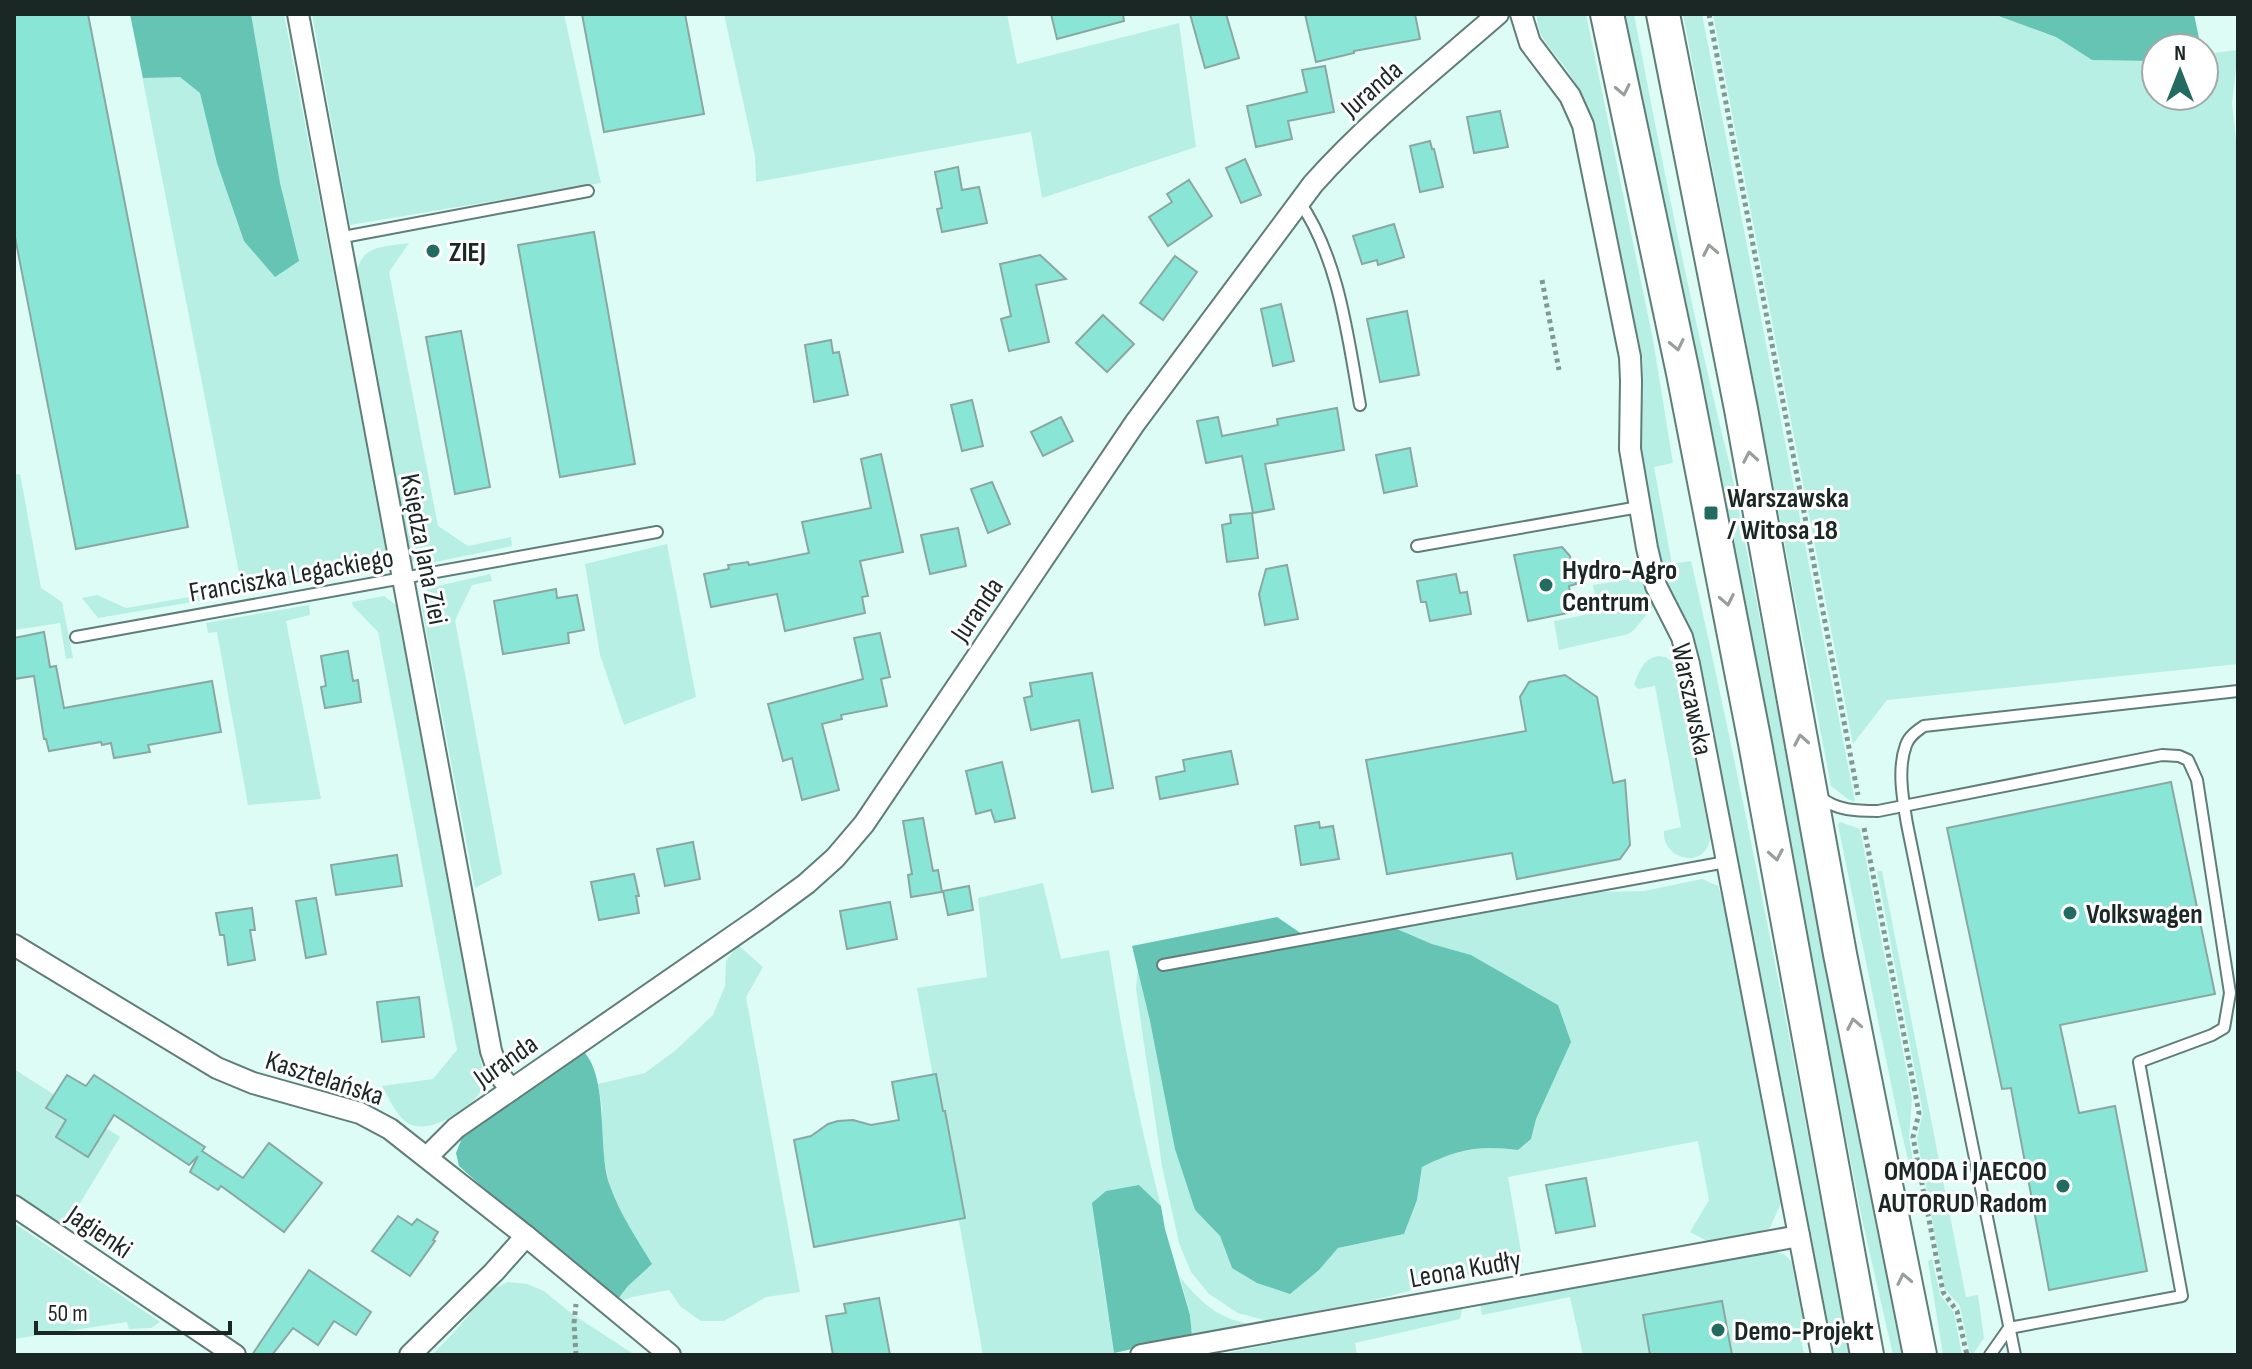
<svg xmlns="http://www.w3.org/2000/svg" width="2252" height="1369" viewBox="0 0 2252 1369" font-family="'Sofia Sans Condensed',sans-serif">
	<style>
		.green { fill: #b7efe4 }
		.forest { fill: #66c4b4 }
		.building { fill: #89e6d6; stroke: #8aa8a2; stroke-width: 2 }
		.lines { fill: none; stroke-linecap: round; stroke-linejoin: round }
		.lane-casing { stroke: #607d77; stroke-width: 14 }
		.street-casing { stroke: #607d77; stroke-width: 24 }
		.primary-casing { stroke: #607d77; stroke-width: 36 }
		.path { stroke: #829993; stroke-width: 5; stroke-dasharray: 4 4; stroke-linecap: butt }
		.lane { stroke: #fff; stroke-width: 10 }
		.street { stroke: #fff; stroke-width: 20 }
		.primary { stroke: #fff; stroke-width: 32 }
		.oneway { stroke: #989e9c }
		.poi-dot { fill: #236b60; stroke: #fff; stroke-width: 3 }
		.labels { text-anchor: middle; stroke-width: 6; stroke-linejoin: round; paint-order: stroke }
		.street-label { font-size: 28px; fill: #1b2724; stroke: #fff }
		.poi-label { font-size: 28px; font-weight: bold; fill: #1b2724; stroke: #fff; text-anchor: start }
	</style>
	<rect width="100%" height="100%" fill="#dcfcf5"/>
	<g class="green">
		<path d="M130 14H284L389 564 381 570 98 618 82 598 97 595 126 608 242 588Z"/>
		<path d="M312 14H564L601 183 350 225Z"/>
		<path d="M724 14H1007L1017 64 1179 23 1196 147 1042 198 1031 132 756 182 755 156Z"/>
		<path d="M1537 14H1586L1653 340 1673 463 1654 467 1672 564 1691 561C1751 824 1799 1090 1850 1355H1832L1697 657 1661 570 1641 461 1643 361 1591 116C1585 100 1576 84 1567 70 1554 51 1536 38 1537 14Z"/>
		<path d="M1624 14H1634C1663 167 1693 319 1731 470L1903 1355H1893L1862 1219 1749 640Z"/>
		<path d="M1683 14H1702L1855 802 1848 799 1831 786Z"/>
		<path d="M1713 14H1992L2056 37 2092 60 2156 61V96H2204V54L2238 50 2232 103 2238 159V664L1887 700 1853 744Z"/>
		<path d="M409 243 389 272 438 526 468 546 511 537 512 546 421 565 410 560 357 273C361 244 386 247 409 243Z"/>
		<path d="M20 474 41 588 62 602 73 658 66 659 60 623 14 630V475Z"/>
		<path d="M667 544 696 697 624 725 600 655 585 564Z"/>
		<path d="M490 574 492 581 472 585 455 620 502 874 475 888 422 609V595L429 588Z"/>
		<path d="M1630 579C1645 579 1648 591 1655 604L1634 630 1628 634 1559 650 1554 621 1599 612 1593 585Z"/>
		<path d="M384 596 396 605 483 1072C483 1076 484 1081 483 1085 478 1106 433 1133 412 1125 397 1119 390 1099 382 1086L433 1079 457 1050 378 632 353 606 352 602Z"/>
		<path d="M309 605 310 615 286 621 321 799 248 805 217 632 208 633 206 623Z"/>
		<path d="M1658 656 1666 657 1678 666 1710 838C1706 871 1661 859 1664 831L1681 827 1655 686 1638 689 1634 684C1640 671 1643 659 1658 656Z"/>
		<path d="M1840 822 1860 829 1912 1099 1909 1137 1914 1167 1910 1168 1897 1113 1838 825Z"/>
		<path d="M1877 871H1882L1966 1297 1978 1295 1984 1338 1972 1355H1970L1960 1306 1945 1289 1917 1138 1923 1113Z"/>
		<path d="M1702 879 1718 886 1723 900 1781 1203 1770 1228 1753 1234 1709 1242 1690 1232 1709 1200 1698 1141 1508 1177 1523 1263 1496 1267 1390 1296 1298 1317 1268 1321 1238 1313 1209 1294 1191 1272 1179 1243 1162 1166 1136 989 1138 969 1195 1210 1220 1236 1232 1268 1319 1270 1338 1248 1404 1234 1417 1200 1422 1167C1458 1149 1479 1145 1518 1150L1531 1139 1558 1005 1471 955 1432 944 1383 923 1597 892 1644 891Z"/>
		<path d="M1043 883 1061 959 1109 950C1122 1036 1139 1121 1161 1206L1139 1185 1098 1249 1114 1353 1099 1355H983L917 988 987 977 978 898Z"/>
		<path d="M738 945 763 967 746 997 800 1292 766 1297 724 1321H701L681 1307 669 1290 632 1297 614 1304 628 1286 625 1220 609 1185 602 1146V1107L598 1084 645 1073 676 1050 713 1015 725 986 726 961Z"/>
		<path d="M14 1069 120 1137 65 1228 14 1194Z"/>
		<path d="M14 1223 160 1322 151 1328 129 1329 127 1322 14 1339Z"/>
		<path d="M1767 1251 1784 1254 1792 1262 1808 1335 1802 1344 1804 1355H1583L1570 1297 1482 1315 1480 1302Z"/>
		<path d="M1932 1259 1940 1295 1954 1313 1962 1355H1943L1928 1261Z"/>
		<path d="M1180 1277C1200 1302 1216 1317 1248 1324L1192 1336 1190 1315Z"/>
		<path d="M508 1282 527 1284 544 1291 572 1314 635 1355H432L458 1328 489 1291Z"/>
		<path d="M1463 1305 1460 1319 1355 1343 1357 1355H1218Z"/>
	</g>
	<g class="forest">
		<path d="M130 14H251L280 183 299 261 275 277 244 241 217 163 200 93 180 77 143 78Z"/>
		<path d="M1993 14H2194L2201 48H2156V61H2151L2092 60 2056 37Z"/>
		<path d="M1277 917 1302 934 1348 931 1383 923 1432 944 1471 955 1558 1005 1571 1042 1536 1119 1531 1139 1518 1150C1479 1145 1458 1149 1422 1167L1417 1200 1404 1234 1338 1248 1319 1270 1290 1294 1257 1283 1232 1268 1220 1236 1195 1210 1175 1149 1150 1021 1132 946Z"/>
		<path d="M580 1048C611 1074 596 1147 610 1186 620 1214 637 1239 652 1264L628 1286 614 1304 459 1166 456 1153 462 1138Z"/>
		<path d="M1139 1185 1161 1206 1165 1229 1190 1315 1192 1336 1114 1353 1092 1203 1106 1191Z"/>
	</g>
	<g class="building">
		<path d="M14 14H88L188 527 76 549 14 232Z"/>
		<path d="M582 14H685L704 114 604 132Z"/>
		<path d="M1051 14H1123L1124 21 1057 39Z"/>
		<path d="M1190 14H1226L1239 58 1205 68Z"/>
		<path d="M1305 14H1415L1420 39 1354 51V53L1316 62Z"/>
		<path d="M1325 66 1334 112 1288 121 1292 139 1256 147 1247 106 1307 92 1302 70Z"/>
		<path d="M1500 111 1508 147 1474 153 1467 117Z"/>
		<path d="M1430 141 1432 149H1434L1443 187 1420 192 1410 146Z"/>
		<path d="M1245 159 1261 195 1241 203 1226 168Z"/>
		<path d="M958 167 962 190 979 187 987 223 942 232 937 209 942 208 935 172Z"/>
		<path d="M1189 180 1212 216 1168 246 1149 217 1172 202 1167 194Z"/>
		<path d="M1394 224 1404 257 1378 265 1377 260 1362 264 1353 236Z"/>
		<path d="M594 232 635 464 560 477 518 245Z"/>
		<path d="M1040 255 1066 279 1036 285 1049 342 1009 351 1001 319 1011 316 1000 264Z"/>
		<path d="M1175 256 1197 272 1163 320 1140 303Z"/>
		<path d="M1281 304 1294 361 1273 366 1261 309Z"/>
		<path d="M1407 311 1419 375 1380 382 1367 319Z"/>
		<path d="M1103 315 1134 344 1107 372 1076 343Z"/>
		<path d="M461 331 490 487 455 494 426 337Z"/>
		<path d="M831 340 833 353 839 352 848 395 814 402 805 345Z"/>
		<path d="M972 400 983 446 962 451 951 405Z"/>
		<path d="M1337 408 1344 450 1265 464 1274 509 1253 513 1242 456 1206 463 1197 421 1218 417 1222 436 1278 425 1277 419Z"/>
		<path d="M1061 417 1073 441 1043 456 1031 432Z"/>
		<path d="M1410 448 1417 486 1384 493 1376 455Z"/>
		<path d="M881 454 903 552 860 561 868 596 862 597 865 613 785 631 777 594 711 607 704 574 729 569 728 565 748 562 749 565 809 553 802 522 871 508 861 459Z"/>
		<path d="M992 482 1010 524 988 533 971 489Z"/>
		<path d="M1252 513 1258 558 1227 562 1222 525 1231 523 1230 515Z"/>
		<path d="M958 528 966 566 930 574 921 535Z"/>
		<path d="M1562 547 1570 556 1576 584 1569 586 1573 612 1528 621 1514 555Z"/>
		<path d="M1287 565 1298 619 1265 625 1259 594 1266 569Z"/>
		<path d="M1456 574 1460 593 1467 592 1471 614 1430 621 1426 602H1421L1417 581Z"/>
		<path d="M556 589 557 598 577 595 584 630 568 633 569 643 503 654 494 601Z"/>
		<path d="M44 632 50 667 56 666 64 708 212 681 221 732 148 745 150 752 114 758 111 743 102 745 101 742 49 751 46 739H44L34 676 14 679V638Z"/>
		<path d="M880 633 890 677 881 679 887 706 841 715 842 719 822 724 839 790 802 800 792 758 783 761 768 704 863 679 854 638Z"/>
		<path d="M348 651 353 681 358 680 361 702 325 708 321 687 326 686 321 656Z"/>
		<path d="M1092 673 1113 788 1092 792 1079 720 1031 730 1024 698 1032 696 1030 683Z"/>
		<path d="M1565 675 1597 697 1613 783 1625 780 1630 845 1620 859 1517 879 1512 853 1387 874 1366 760 1526 731 1520 697 1529 682Z"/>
		<path d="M1231 751 1238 784 1160 799 1156 777 1185 771 1183 760Z"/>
		<path d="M1002 762 1015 818 995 822 991 810 976 814 966 771Z"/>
		<path d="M2171 782 2215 994 2060 1025 2079 1113 2115 1106 2147 1271 2049 1290 2011 1088 2002 1089 1947 828Z"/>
		<path d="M923 818 933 871 938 870 942 892 911 897 908 875 912 874 903 821Z"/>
		<path d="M1319 822 1320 828 1333 826 1339 859 1301 865 1295 826Z"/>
		<path d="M693 842 700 879 665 886 657 849Z"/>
		<path d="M397 855 402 886 336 895 331 865Z"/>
		<path d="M634 874 639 896H636L639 913 599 920 591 882Z"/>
		<path d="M969 886 973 910 948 915 943 891Z"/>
		<path d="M316 898 326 954 306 958 296 901Z"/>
		<path d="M890 902 897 939 847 949 840 911Z"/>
		<path d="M252 908 255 930H250L255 960 228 965 224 935H220L216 913Z"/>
		<path d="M419 997 424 1037 382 1042 377 1002Z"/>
		<path d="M936 1074 943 1111H945L965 1218 814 1247 794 1140 811 1136 828 1124 838 1121 853 1120 871 1125 899 1120 892 1082Z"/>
		<path d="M67 1075 86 1086 94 1075 205 1147 202 1151 243 1178 269 1143 322 1183 284 1232 221 1186 218 1190 190 1172 198 1156 189 1165 114 1115 88 1157 56 1137 66 1120 46 1108Z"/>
		<path d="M1586 1178 1595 1226 1556 1233 1546 1185Z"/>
		<path d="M398 1216 412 1225 417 1219 438 1232 433 1240 435 1241 410 1276 372 1251Z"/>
		<path d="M309 1270 371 1312 356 1335 334 1321 318 1345 293 1328 272 1355H252Z"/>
		<path d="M879 1298 890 1355H833L826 1316 846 1313 844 1304Z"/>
		<path d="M1722 1301 1732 1355H1650L1643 1315Z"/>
	</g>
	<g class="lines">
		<g class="lane-casing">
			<g id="lane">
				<path d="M1299 201C1339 258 1348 338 1360 405"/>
				<path d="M338 238 588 191"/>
				<path d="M1417 546 1639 507"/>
				<path d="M76 637 657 532"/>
				<path d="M1819 796C1836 811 1857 811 1878 811L2162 755 2179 756 2188 760 2197 780 2230 993 2224 1028 2212 1035 2139 1062 2182 1296 2009 1328 1990 1355"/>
				<path d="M1163 965 1726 862"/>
				<path d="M2015 1355 1907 824C1903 800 1897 769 1906 745 1909 736 1917 731 1924 726L2238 691"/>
			</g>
		</g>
		<g class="street-casing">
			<g id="street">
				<path d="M298 14 491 1051 499 1074 511 1090"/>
				<path d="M1521 14 1530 43 1570 96 1583 125 1630 357 1631 381 1630 449 1647 548 1656 586 1682 637 1689 664 1822 1355"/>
				<path d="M14 945 217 1068 253 1083 360 1113 390 1129 526 1236 670 1355"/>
				<path d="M427 1157 456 1128 761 917 806 884 835 858 864 824 1135 423 1313 184C1369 121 1435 69 1498 14"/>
				<path d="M14 1206 235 1355"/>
				<path d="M410 1355 494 1272 526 1236"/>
				<path d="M1141 1355 1799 1236"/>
			</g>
		</g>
		<g class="primary-casing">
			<g id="primary">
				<path d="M1607 14 1683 373 1755 743 1867 1355"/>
				<path d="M1663 14 1741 409 1840 954 1920 1355"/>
			</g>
		</g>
		<g class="path">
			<path d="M1709 14 1858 795"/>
			<path d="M1542 280 1559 370"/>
			<path d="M1864 828 1919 1113 1913 1137 1943 1292 1957 1311 1967 1355"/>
			<path d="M576 1355 574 1323 576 1304"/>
		</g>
		<use href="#lane" class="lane"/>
		<use href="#street" class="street"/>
		<use href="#primary" class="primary"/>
	</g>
	<defs><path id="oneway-chevron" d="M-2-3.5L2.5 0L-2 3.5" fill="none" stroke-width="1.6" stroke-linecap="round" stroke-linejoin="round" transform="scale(2)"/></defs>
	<g class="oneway">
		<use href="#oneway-chevron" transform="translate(1623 90) rotate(78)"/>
		<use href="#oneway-chevron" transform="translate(1710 250) rotate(-101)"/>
		<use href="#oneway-chevron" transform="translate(1677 345) rotate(78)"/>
		<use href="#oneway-chevron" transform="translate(1750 457) rotate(-100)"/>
		<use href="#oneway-chevron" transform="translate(1727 600) rotate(79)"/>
		<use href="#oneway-chevron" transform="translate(1801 740) rotate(-100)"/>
		<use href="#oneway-chevron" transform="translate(1776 855) rotate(80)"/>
		<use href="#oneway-chevron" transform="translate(1854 1024) rotate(-101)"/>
		<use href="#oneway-chevron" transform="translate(1904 1279) rotate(-102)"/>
	</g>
	<g class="poi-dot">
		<circle cx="433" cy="251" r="8"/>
		<rect x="1703" y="505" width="16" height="16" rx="4"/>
		<circle cx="1546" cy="585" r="8"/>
		<circle cx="2070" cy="913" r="8"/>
		<circle cx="2063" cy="1186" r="8"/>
		<circle cx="1718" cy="1330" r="8"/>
	</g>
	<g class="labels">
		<g class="street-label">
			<text transform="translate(1371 88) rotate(-41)" y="10">Juranda</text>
			<text transform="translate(425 549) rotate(79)" y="10">Księdza Jana Ziei</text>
			<text transform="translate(291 574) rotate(-10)" y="10">Franciszka Legackiego</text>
			<text transform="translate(976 609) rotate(-56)" y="10">Juranda</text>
			<text transform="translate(1693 699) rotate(78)" y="10">Warszawska</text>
			<text transform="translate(505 1060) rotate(-35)" y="10">Juranda</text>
			<text transform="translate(325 1077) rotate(18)" y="10">Kasztelańska</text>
			<text transform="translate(100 1231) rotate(34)" y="10">Jagienki</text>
			<text transform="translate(1465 1268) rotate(-10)" y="10">Leona Kudły</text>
		</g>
		<g class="poi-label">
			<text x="449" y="261">ZIEJ</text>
			<text x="1727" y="507">Warszawska<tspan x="1727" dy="32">/ Witosa 18</tspan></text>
			<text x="1562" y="579">Hydro-Agro<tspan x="1562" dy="32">Centrum</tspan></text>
			<text x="2086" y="923">Volkswagen</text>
			<text x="2047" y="1180" text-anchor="end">OMODA i JAECOO<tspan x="2047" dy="32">AUTORUD Radom</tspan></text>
			<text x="1734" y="1340">Demo-Projekt</text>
		</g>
	</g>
	<rect width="2252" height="1369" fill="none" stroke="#1b2724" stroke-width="32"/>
	<g transform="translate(2180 72)"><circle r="38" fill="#ffffff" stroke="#a4a9a7" stroke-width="2"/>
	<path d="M0-6L14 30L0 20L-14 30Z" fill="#236b60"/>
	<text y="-12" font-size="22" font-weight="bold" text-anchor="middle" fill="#1b2724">N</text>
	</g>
	<path d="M36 1321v12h194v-12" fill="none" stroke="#1b2724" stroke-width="4"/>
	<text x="48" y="1321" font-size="24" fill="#1b2724" stroke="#ffffff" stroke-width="6" paint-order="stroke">50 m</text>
</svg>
